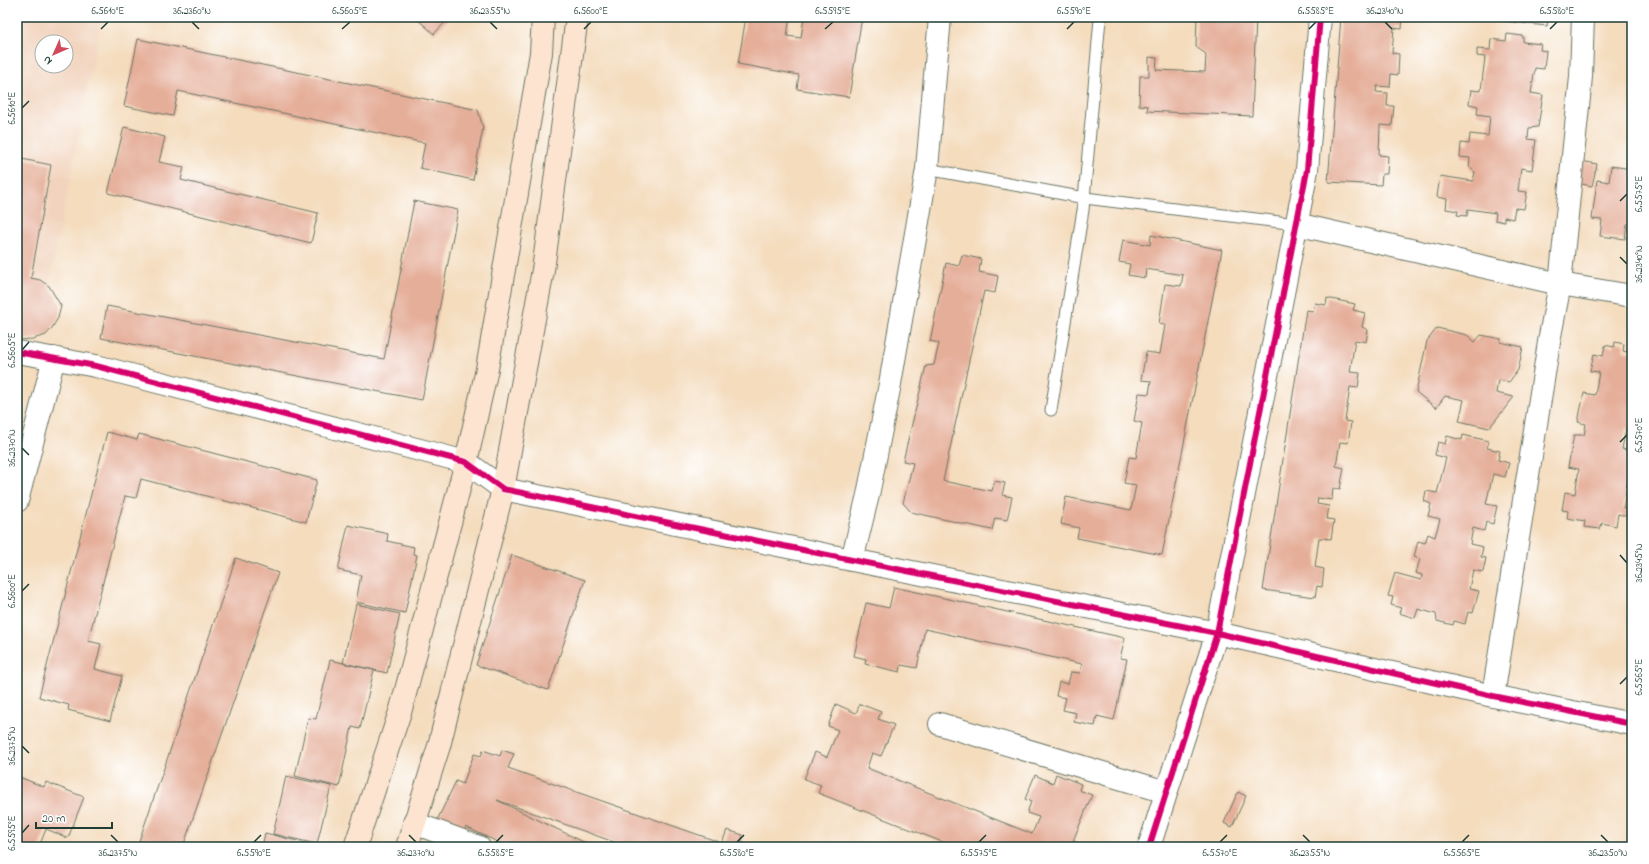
<svg xmlns="http://www.w3.org/2000/svg" width="1649" height="864" viewBox="0 0 1649 864" font-family="'Indie Flower',sans-serif">
	<style>
		.built { fill: #f2d4be; fill-rule: evenodd }
		.building { fill: #e5ae99 }
		.lines { fill: none; stroke-linecap: round; stroke-linejoin: round }
		.service-casing { stroke: #6a7564; stroke-width: 13 }
		.minor-casing { stroke: #6a7564; stroke-width: 24 }
		.secondary-casing { stroke: #6a7564; stroke-width: 24 }
		.service { stroke: #fff; stroke-width: 11 }
		.minor { stroke: #fff; stroke-width: 22 }
		.secondary { stroke: #fde4d0; stroke-width: 22 }
		.cycleway-casing { stroke: #fff; stroke-width: 8 }
		.cycleway { stroke: #d6006c; stroke-width: 6 }
		.ticks { fill: none; stroke: #1f3d34; stroke-width: 1.5 }
		.neatline { fill: none; stroke: #1f3d34; stroke-width: 1.5 }
		.ticks-label { font-size: 10px; text-anchor: middle; fill: #1f3d34 }
	</style>
	<rect width="100%" height="100%" fill="#fff"/>
	<filter id="ink" filterUnits="userSpaceOnUse"><feTurbulence type="fractalNoise" baseFrequency=".025" numOctaves="2"/><feDisplacementMap in="SourceGraphic" scale="8" xChannelSelector="R" yChannelSelector="G"/><feConvolveMatrix kernelMatrix="1 2 1 2 8 2 1 2 1" color-interpolation-filters="sRGB"/></filter>
	<filter id="wash" filterUnits="userSpaceOnUse"><feTurbulence type="fractalNoise" baseFrequency=".012" numOctaves="4" result="noise"/><feDisplacementMap in="SourceGraphic" scale="16" xChannelSelector="R" yChannelSelector="G"/><feGaussianBlur stdDeviation="0.9" result="paint"/><feColorMatrix in="noise" values="0 0 0 0 0 0 0 0 0 0 0 0 0 0 0 0 0 1.4 0 .05"/><feComposite in="paint" operator="in"/></filter>
	<g filter="url(#wash)">
		<rect width="100%" height="100%" fill="#f4dcbd"/>
		<path class="built" d="M17 17H102L49 286 61 306 58 318 52 328 46 335 33 339 17 340ZM42 42H66V66H42Z"/>
		<g id="blocks">
			<g class="building">
				<path d="M415 17H450L434 34Z"/>
				<path d="M746 17H790L787 36 801 38 804 17H862L849 97 797 89 799 75 738 64Z"/>
				<path d="M1197 17H1256L1252 116 1147 111 1148 106 1139 105 1140 76H1149V57L1157 58 1156 70 1205 72 1206 54 1196 47Z"/>
				<path d="M1341 17H1403L1402 29 1394 28 1392 53 1399 54 1398 75 1391 74 1390 87 1377 86 1376 92 1388 93 1387 106H1394L1392 126 1380 125 1379 155 1388 156 1387 174H1382L1381 185 1328 182Z"/>
				<path d="M1503 17H1548L1547 26 1503 21Z"/>
				<path d="M1507 34 1523 36V42L1541 44 1540 50 1546 51 1544 69 1535 68 1531 93 1543 95 1538 127 1529 128 1528 139 1536 140 1532 170 1521 168 1518 191 1527 192 1524 209 1515 208 1513 219 1504 217V222L1495 220 1496 213 1468 209 1467 216 1457 215 1458 211 1446 209 1447 199 1437 197 1440 176 1473 181 1475 172 1469 167 1470 158 1460 157 1461 143 1469 144 1470 134 1488 136 1490 116 1477 114 1478 106 1469 104 1471 90 1481 91 1485 57 1477 56V49L1490 50 1491 39 1506 41Z"/>
				<path d="M138 39 478 110 483 128 473 180 420 168 425 143 178 91 173 116 124 106Z"/>
				<path d="M124 127 165 137 159 162 184 167 181 180 318 213 311 243 108 193Z"/>
				<path d="M17 158 51 165 31 278 40 280 49 286 61 306 58 318 52 328 46 335 33 339 17 340Z"/>
				<path d="M1581 161 1597 164 1592 186 1576 183Z"/>
				<path d="M1611 166 1632 169V224H1627L1625 239 1600 236 1602 220 1592 219 1597 180 1609 182Z"/>
				<path d="M414 201 458 210 422 400 101 338 107 306 384 359Z"/>
				<path d="M1151 235 1222 250 1162 555 1077 538 1079 528 1061 524 1066 497 1131 510 1136 485 1124 483 1129 457 1136 458 1142 423 1134 421 1139 393 1149 394 1151 381 1141 380 1146 352 1160 354 1165 325 1159 324 1165 284 1181 286 1183 275 1146 269 1145 278 1128 275 1130 264 1119 262 1123 240 1150 245Z"/>
				<path d="M962 255 981 259 979 272 998 276 995 293 984 291 943 481 992 491 994 481 1005 483 1002 495 1012 497 1007 520 995 518 992 530 911 512 903 503 913 463 903 461 926 366 934 365 939 343 930 341 946 263 959 266Z"/>
				<path d="M1327 298 1355 304 1353 310 1365 313 1362 327 1368 330 1366 342 1355 340 1350 372 1360 373 1358 388 1350 387 1345 421 1351 422 1348 443 1340 442 1336 466 1344 468 1340 489 1333 488 1332 500 1318 498 1317 504 1329 506 1327 519 1334 520 1331 539 1319 538 1315 567 1324 569 1322 587 1317 586 1315 597 1263 590 1306 310 1313 311 1315 303 1326 305Z"/>
				<path d="M1437 328 1467 335 1475 342 1481 335 1501 339 1500 342 1523 347 1518 370 1509 382 1498 380 1496 393 1514 397 1489 428 1459 421 1464 400 1445 396 1436 408 1416 392 1427 341Z"/>
				<path d="M1615 342 1624 344 1623 351 1632 353V430L1626 428 1622 449 1632 451V474H1629L1623 508 1632 510 1631 517 1618 514 1616 526 1602 523 1600 529 1584 527 1585 521 1567 518 1568 511 1562 510 1565 492 1575 494 1579 469 1568 467 1574 435H1584L1586 424 1578 422 1584 393 1595 395 1599 372 1590 371 1594 354 1603 356 1605 345 1614 347Z"/>
				<path d="M107 432 137 440 139 434 317 480 306 522 141 479 136 498 125 496 88 641 101 644 95 669 122 676 110 721 68 710 69 705 39 697Z"/>
				<path d="M1463 435 1489 441 1487 448 1500 451 1498 460 1509 463 1505 477 1493 474 1486 504 1497 506 1493 524 1486 522 1484 531 1473 528 1470 544 1483 547 1481 557 1486 558 1483 572 1473 570 1469 589 1479 591 1473 613 1468 612 1465 624 1454 621 1453 625 1437 621 1436 614 1418 609 1415 618 1399 613 1401 608 1391 605 1393 597 1388 596 1395 573 1421 580 1422 575 1416 573 1420 559 1414 557 1418 541 1425 543 1428 534 1435 537 1440 519 1428 516 1431 504 1424 501 1426 491 1437 493 1446 458 1435 455 1438 442 1445 444 1447 436 1462 440Z"/>
				<path d="M348 525 388 534 387 541 414 547 413 554 417 555 405 613 356 602 361 575 338 570Z"/>
				<path d="M512 555 585 580 548 690 476 665Z"/>
				<path d="M236 558 278 573 183 847H137Z"/>
				<path d="M894 587 1125 638 1120 658 1127 659 1114 720 1097 716 1095 726 1074 722 1076 713 1063 710 1066 698 1056 696 1059 682 1068 684 1071 672 1080 673 1082 664 925 629 917 668 901 665 900 672 865 664 866 659 854 656 866 603 889 608Z"/>
				<path d="M356 604 400 614 387 673 343 663Z"/>
				<path d="M330 660 374 670 360 729 352 727 339 787 295 776 308 718 316 719Z"/>
				<path d="M836 704 856 713 860 704 881 712 878 719 894 725 881 756 872 753 867 768 1032 834 1039 817 1027 813 1031 802 1025 799 1035 775 1053 783 1056 774 1081 784 1079 790 1092 795 1073 841 1082 845 1081 847H955L818 793 821 785 804 779 815 752 827 757 838 730 828 726Z"/>
				<path d="M483 750 500 756 502 750 514 754 508 768 722 843 727 830 743 835 741 842 750 846 749 847H628L497 800 594 847H508L466 827 457 847 430 835 456 781 463 784 474 754 481 756Z"/>
				<path d="M17 776 44 787 46 782 84 797 68 838 46 829 39 847H17Z"/>
				<path d="M286 776 331 786 317 844 273 834Z"/>
				<path d="M1238 792 1246 796 1232 827 1224 823Z"/>
				<path d="M265 833 309 844 308 847H262Z"/>
			</g>
		</g>
	</g>
	<g filter="url(#ink)">
		<use href="#blocks" fill-opacity="0" stroke="#6a7564" stroke-width="1"/>
		<g class="lines">
			<g class="service-casing">
				<g id="service">
					<path d="M927 169 1085 198 1296 224"/>
					<path d="M1051 410 1083 210 1100 19"/>
				</g>
			</g>
			<g class="minor-casing">
				<g id="minor">
					<path d="M1296 224 1560 284 1632 296"/>
					<path d="M17 352 96 366 466 462 503 489 852 560 1217 633 1493 696 1632 724"/>
					<path d="M17 501 54 358"/>
					<path d="M852 560 868 495 890 384 927 169 940 17"/>
					<path d="M1493 696 1550 336 1560 284 1581 77 1583 17"/>
					<path d="M940 724 1166 792"/>
					<path d="M414 823 479 847"/>
					<path d="M1149 847 1217 633 1307 170 1320 17"/>
				</g>
			</g>
			<g class="secondary-casing">
				<g id="secondary">
					<path d="M355 847 401 709 466 462 487 369 541 53 543 17"/>
					<path d="M407 847 439 746 503 489 543 270 577 17"/>
				</g>
			</g>
			<use href="#service" class="service"/>
			<use href="#minor" class="minor"/>
			<use href="#secondary" class="secondary"/>
			<g class="cycleway-casing">
				<g id="cycleway">
					<path d="M17 352 96 366 466 462 503 489 852 560 1217 633 1493 696 1632 724"/>
					<path d="M1149 847 1217 633 1307 170 1320 17"/>
				</g>
			</g>
			<use href="#cycleway" class="cycleway"/>
		</g>
	</g>
	<path class="ticks" d="M192 22 199 29M490 22 497 29M1385 22 1392 29M101 29 108 22M342 29 350 22M584 29 591 22M825 29 833 22M1067 29 1074 22M1309 29 1316 22M1550 29 1557 22M22 108 29 101M1620 201 1627 194M1620 257 1627 264M22 350 29 342M1620 442 1627 435M22 448 29 455M1620 555 1627 563M22 591 29 584M1620 684 1627 677M22 746 29 753M22 833 29 825M111 835 118 842M409 835 416 842M1303 835 1310 842M1601 835 1608 842M254 842 261 835M496 842 503 835M737 842 744 835M979 842 986 835M1220 842 1227 835M1462 842 1469 835"/>
	<rect width="1649" height="864" fill="none" stroke="#fff" stroke-width="44"/>
	<g transform="translate(54 54) rotate(225)"><circle r="19" fill="#ffffff" stroke="#a5b1ae"/>
	<path d="M0-3L7 15L0 10L-7 15Z" fill="#d1495b"/>
	<text y="-6" font-size="11" font-weight="bold" text-anchor="middle" fill="#1f3d34">N</text>
	</g>
	<path d="M36 822v6h76v-6" fill="none" stroke="#1f3d34" stroke-width="2"/>
	<text x="42" y="822" font-size="12" fill="#1f3d34" stroke="#ffffff" stroke-width="3" paint-order="stroke">20 m</text>
	<rect x="22" y="22" width="1605" height="820" class="neatline"/>
	<g class="ticks-label">
		<text x="108" y="14">6.5610°E</text>
		<text x="192" y="14">36.2360°N</text>
		<text x="350" y="14">6.5605°E</text>
		<text x="490" y="14">36.2355°N</text>
		<text x="591" y="14">6.5600°E</text>
		<text x="833" y="14">6.5595°E</text>
		<text x="1074" y="14">6.5590°E</text>
		<text x="1316" y="14">6.5585°E</text>
		<text x="1385" y="14">36.2340°N</text>
		<text x="1557" y="14">6.5580°E</text>
		<text transform="translate(11 108) rotate(-90)" y="4">6.5610°E</text>
		<text transform="translate(1638 194) rotate(-90)" y="4">6.5575°E</text>
		<text transform="translate(1638 264) rotate(-90)" y="4">36.2340°N</text>
		<text transform="translate(11 350) rotate(-90)" y="4">6.5605°E</text>
		<text transform="translate(1638 435) rotate(-90)" y="4">6.5570°E</text>
		<text transform="translate(11 448) rotate(-90)" y="4">36.2370°N</text>
		<text transform="translate(1638 563) rotate(-90)" y="4">36.2345°N</text>
		<text transform="translate(11 591) rotate(-90)" y="4">6.5600°E</text>
		<text transform="translate(1638 677) rotate(-90)" y="4">6.5565°E</text>
		<text transform="translate(11 746) rotate(-90)" y="4">36.2375°N</text>
		<text transform="translate(11 833) rotate(-90)" y="4">6.5595°E</text>
		<text x="118" y="856">36.2375°N</text>
		<text x="254" y="856">6.5590°E</text>
		<text x="416" y="856">36.2370°N</text>
		<text x="496" y="856">6.5585°E</text>
		<text x="737" y="856">6.5580°E</text>
		<text x="979" y="856">6.5575°E</text>
		<text x="1220" y="856">6.5570°E</text>
		<text x="1310" y="856">36.2355°N</text>
		<text x="1462" y="856">6.5565°E</text>
		<text x="1608" y="856">36.2350°N</text>
	</g>
</svg>
